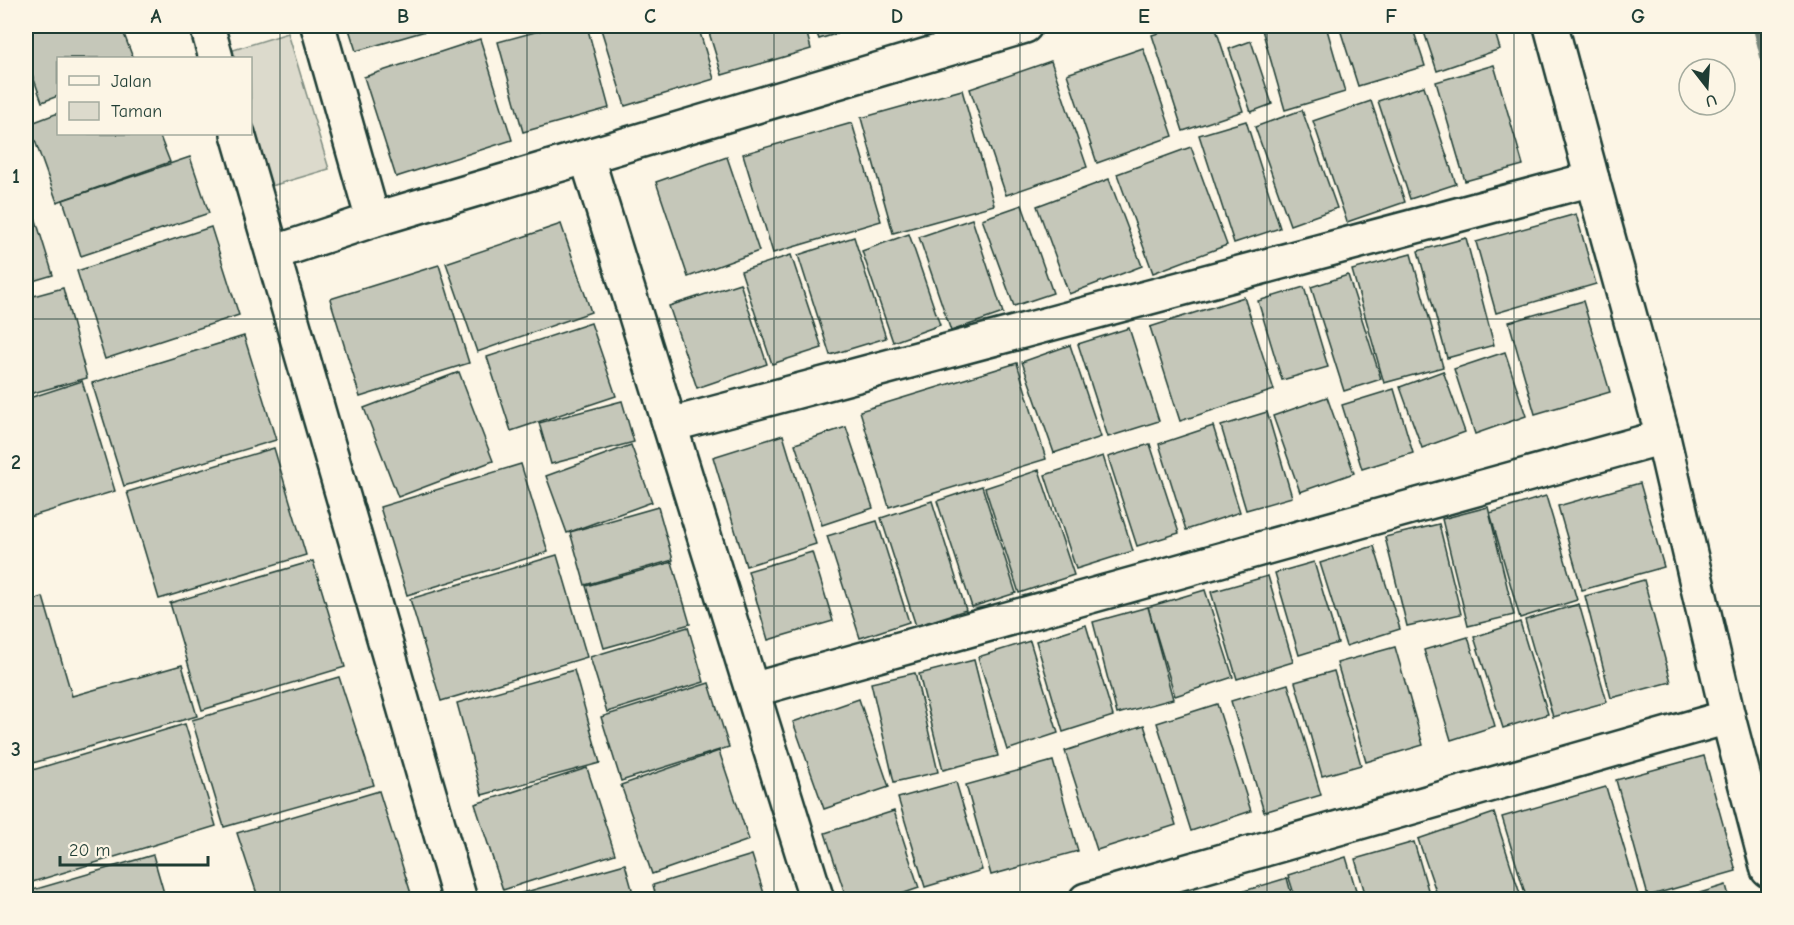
<svg xmlns="http://www.w3.org/2000/svg" width="1794" height="925" viewBox="0 0 1794 925" font-family="'Comic Neue',sans-serif">
	<style>
		.green { fill: #dcdacc; stroke: #7e8c80; stroke-width: 1.5 }
		.lines { fill: none; stroke-linecap: round; stroke-linejoin: round }
		.stream { stroke: #758479; stroke-width: 15 }
		.building { fill: #c5c7b9; stroke: #1f3d34; stroke-width: 1.5 }
		.minor-casing { stroke: #1f3d34; stroke-width: 38 }
		.minor { stroke: #fcf5e5; stroke-width: 33 }
		.grid { fill: none; stroke: #1f3d34; stroke-width: 1.5; stroke-opacity: 0.55 }
		.neatline { fill: none; stroke: #1f3d34; stroke-width: 2 }
		.grid-label { font-size: 20px; text-anchor: middle; font-weight: bold; fill: #1f3d34 }
	</style>
	<rect width="100%" height="100%" fill="#fcf5e5"/>
	<filter id="ink" filterUnits="userSpaceOnUse"><feTurbulence type="fractalNoise" baseFrequency=".0167" numOctaves="2"/><feDisplacementMap in="SourceGraphic" scale="12" xChannelSelector="R" yChannelSelector="G"/><feConvolveMatrix kernelMatrix="1 2 1 2 8 2 1 2 1" color-interpolation-filters="sRGB"/></filter>
	<g filter="url(#ink)">
		<path class="green" d="M288 33 329 169 268 187 251 129 250 58H229L227 52Z"/>
		<g class="lines">
			<path class="stream" d="M1760 26 1768 58"/>
		</g>
		<g class="building">
			<path d="M26 26H121L133 58H58V96L42 102 26 57Z"/>
			<path d="M348 26H443L356 51Z"/>
			<path d="M557 26H587L609 108 523 132 498 42Z"/>
			<path d="M600 26H698L714 79 625 106Z"/>
			<path d="M707 26H805L811 49 722 75Z"/>
			<path d="M814 26H862L819 39Z"/>
			<path d="M1181 26H1215L1243 111 1183 131 1152 35Z"/>
			<path d="M1261 26H1326L1345 92 1285 110Z"/>
			<path d="M1339 26H1412L1425 66 1358 86Z"/>
			<path d="M1422 26H1493L1500 49 1437 71Z"/>
			<path d="M480 39 512 140 396 177 364 77Z"/>
			<path d="M1251 41 1272 104 1251 112 1229 49Z"/>
			<path d="M1143 48 1173 136 1097 163 1067 74Z"/>
			<path d="M1051 61 1087 167 1006 195 970 89Z"/>
			<path d="M1494 65 1523 165 1465 181 1436 82Z"/>
			<path d="M1424 86 1456 184 1410 199 1378 101Z"/>
			<path d="M962 90 994 205 893 233 861 118Z"/>
			<path d="M1371 101 1405 202 1347 222 1313 121Z"/>
			<path d="M1302 110 1337 208 1290 225 1255 127Z"/>
			<path d="M58 113V134H159L170 162 57 202 29 124Z"/>
			<path d="M1246 121 1280 228 1234 243 1199 135Z"/>
			<path d="M852 123 881 221 773 253 743 154Z"/>
			<path d="M1191 147 1227 245 1153 273 1117 174Z"/>
			<path d="M190 157 209 213 81 256 63 200Z"/>
			<path d="M727 157 759 251 688 277 656 182Z"/>
			<path d="M1109 179 1142 266 1069 294 1037 206Z"/>
			<path d="M26 188 53 275 26 283Z"/>
			<path d="M1022 205 1053 293 1014 306 982 219Z"/>
			<path d="M1576 214 1596 284 1496 313 1476 242Z"/>
			<path d="M972 219 1003 313 951 331 919 237Z"/>
			<path d="M561 224 591 312 477 352 446 263Z"/>
			<path d="M211 227 239 315 105 359 77 271Z"/>
			<path d="M909 234 940 325 893 342 862 251Z"/>
			<path d="M854 237 886 338 830 355 798 255Z"/>
			<path d="M1466 238 1494 345 1447 358 1418 251Z"/>
			<path d="M1411 254 1443 367 1384 383 1352 270Z"/>
			<path d="M791 255 822 348 772 364 741 271Z"/>
			<path d="M439 265 469 363 360 397 330 299Z"/>
			<path d="M1348 275 1381 379 1344 391 1311 287Z"/>
			<path d="M740 283 767 364 697 388 669 306Z"/>
			<path d="M1304 287 1328 367 1282 380 1258 301Z"/>
			<path d="M63 288 87 378 26 395V298Z"/>
			<path d="M1244 297 1274 390 1180 421 1150 327Z"/>
			<path d="M1583 301 1610 392 1535 414 1509 322Z"/>
			<path d="M591 323 616 396 511 431 487 357Z"/>
			<path d="M1129 328 1159 421 1108 437 1078 344Z"/>
			<path d="M244 336 276 440 124 486 92 383Z"/>
			<path d="M1070 345 1101 437 1054 453 1022 362Z"/>
			<path d="M1505 352 1526 416 1475 434 1454 369Z"/>
			<path d="M1017 363 1046 459 889 507 860 411Z"/>
			<path d="M1443 371 1465 432 1422 448 1400 387Z"/>
			<path d="M459 372 493 461 398 497 364 408Z"/>
			<path d="M82 381 115 491 26 518V399Z"/>
			<path d="M1394 389 1413 453 1362 469 1342 405Z"/>
			<path d="M1327 397 1354 473 1300 492 1273 416Z"/>
			<path d="M622 401 634 442 551 464 539 423Z"/>
			<path d="M1267 412 1292 497 1246 510 1221 426Z"/>
			<path d="M1213 426 1240 512 1186 530 1159 444Z"/>
			<path d="M846 427 873 508 822 525 795 444Z"/>
			<path d="M783 435 816 544 746 566 713 457Z"/>
			<path d="M1150 444 1179 533 1137 546 1108 457Z"/>
			<path d="M631 445 652 502 567 533 546 476Z"/>
			<path d="M274 448 306 555 159 599 127 492Z"/>
			<path d="M1103 456 1133 551 1076 569 1045 475Z"/>
			<path d="M521 464 548 552 407 595 380 507Z"/>
			<path d="M1039 470 1074 575 1019 593 985 488Z"/>
			<path d="M1640 483 1664 567 1582 590 1558 506Z"/>
			<path d="M982 486 1016 593 972 607 937 501Z"/>
			<path d="M1546 496 1577 600 1520 618 1490 513Z"/>
			<path d="M932 501 966 610 916 626 881 518Z"/>
			<path d="M658 507 673 560 585 585 570 532Z"/>
			<path d="M1488 507 1514 615 1468 626 1442 519Z"/>
			<path d="M877 521 909 622 860 638 827 536Z"/>
			<path d="M1439 524 1461 614 1407 626 1385 537Z"/>
			<path d="M1374 546 1400 629 1346 646 1320 563Z"/>
			<path d="M812 552 833 621 768 640 748 571Z"/>
			<path d="M557 555 587 657 441 701 410 599Z"/>
			<path d="M313 561 345 667 202 710 170 603Z"/>
			<path d="M672 562 690 624 604 648 586 586Z"/>
			<path d="M1314 562 1338 643 1299 655 1275 573Z"/>
			<path d="M1268 576 1293 662 1237 679 1211 592Z"/>
			<path d="M1644 580 1671 682 1611 698 1585 596Z"/>
			<path d="M1205 590 1233 677 1175 696 1148 607Z"/>
			<path d="M43 597 72 696 182 665 197 716 26 765V602Z"/>
			<path d="M1579 604 1607 702 1553 717 1525 620Z"/>
			<path d="M1148 607 1173 699 1117 714 1093 622Z"/>
			<path d="M1520 622 1548 714 1503 728 1474 637Z"/>
			<path d="M1086 625 1113 716 1063 732 1036 641Z"/>
			<path d="M688 627 704 682 607 712 590 657Z"/>
			<path d="M1468 637 1495 726 1451 740 1424 650Z"/>
			<path d="M1030 641 1058 733 1007 750 978 657Z"/>
			<path d="M1395 647 1423 745 1366 762 1337 663Z"/>
			<path d="M974 660 998 756 943 770 919 674Z"/>
			<path d="M574 670 600 763 482 795 457 703Z"/>
			<path d="M1334 671 1361 765 1322 776 1295 682Z"/>
			<path d="M915 673 938 772 894 782 871 683Z"/>
			<path d="M339 677 374 785 224 827 192 720Z"/>
			<path d="M709 683 729 747 621 781 601 717Z"/>
			<path d="M1288 684 1321 795 1264 812 1231 701Z"/>
			<path d="M859 699 889 787 824 809 793 722Z"/>
			<path d="M1217 704 1251 811 1191 831 1157 723Z"/>
			<path d="M185 724 216 826 26 884V772Z"/>
			<path d="M1144 725 1176 825 1097 850 1065 751Z"/>
			<path d="M719 751 749 840 652 874 621 785Z"/>
			<path d="M1704 756 1736 871 1648 896 1616 780Z"/>
			<path d="M1053 761 1078 851 991 875 966 785Z"/>
			<path d="M587 768 615 854 503 890 475 804Z"/>
			<path d="M956 782 982 870 925 887 898 798Z"/>
			<path d="M1606 787 1639 898 1527 900 1502 817Z"/>
			<path d="M379 791 413 900H259L237 833Z"/>
			<path d="M894 811 919 888 884 900H847L825 833Z"/>
			<path d="M1494 813 1522 900H1439L1418 839Z"/>
			<path d="M1414 842 1431 900H1367L1355 859Z"/>
			<path d="M153 855 166 900H26V892Z"/>
			<path d="M752 855 766 900H657L653 885Z"/>
			<path d="M1346 857 1359 900H1296L1288 875Z"/>
			<path d="M625 864 635 900H509L508 897Z"/>
			<path d="M1287 878 1293 900H1236L1234 894Z"/>
			<path d="M1726 885 1730 900H1677Z"/>
		</g>
		<g class="lines">
			<g class="minor-casing">
				<g id="minor">
					<path d="M207 26 216 58"/>
					<path d="M318 26 373 220"/>
					<path d="M1551 26 1592 179 1663 437 1728 717 1768 870"/>
					<path d="M238 134 460 900"/>
					<path d="M587 158 817 900"/>
					<path d="M273 253 373 220 1025 26"/>
					<path d="M670 425 1592 179"/>
					<path d="M752 690 1663 437"/>
					<path d="M1086 900 1728 717"/>
				</g>
			</g>
			<use href="#minor" class="minor"/>
		</g>
	</g>
	<path class="grid" d="M280 26V900M527 26V900M774 26V900M1020 26V900M1267 26V900M1514 26V900M26 319H1768M26 606H1768"/>
	<rect width="1794" height="925" fill="none" stroke="#fcf5e5" stroke-width="66"/>
	<rect x="57" y="57" width="195" height="78" fill="#fcf5e5" stroke="#a4ab9e" stroke-width="1.5"/>
	<rect x="69" y="76" width="30" height="9" fill="#fcf5e5" stroke="#a4ab9e" stroke-width="1.5"/>
	<text x="111" y="87" font-size="18" fill="#1f3d34">Jalan</text>
	<rect x="69" y="102" width="30" height="18" fill="#dcdacc" stroke="#a4ab9e" stroke-width="1.5"/>
	<text x="111" y="117" font-size="18" fill="#1f3d34">Taman</text>
	<g transform="translate(1707 87) rotate(163)"><circle r="28" fill="#fcf5e5" stroke="#a4ab9e" stroke-width="1.5"/>
	<path d="M0-4.5L10 22L0 15L-10 22Z" fill="#1f3d34"/>
	<text y="-9" font-size="16" font-weight="bold" text-anchor="middle" fill="#1f3d34">U</text>
	</g>
	<path d="M60 856v9h148v-9" fill="none" stroke="#1f3d34" stroke-width="3"/>
	<text x="69" y="856" font-size="18" fill="#1f3d34" stroke="#fcf5e5" stroke-width="4.5" paint-order="stroke">20 m</text>
	<rect x="33" y="33" width="1728" height="859" class="neatline"/>
	<g class="grid-label">
		<text x="156" y="23">A</text>
		<text x="403" y="23">B</text>
		<text x="650" y="23">C</text>
		<text x="897" y="23">D</text>
		<text x="1144" y="23">E</text>
		<text x="1391" y="23">F</text>
		<text x="1638" y="23">G</text>
		<text x="16" y="183">1</text>
		<text x="16" y="469">2</text>
		<text x="16" y="756">3</text>
	</g>
</svg>
